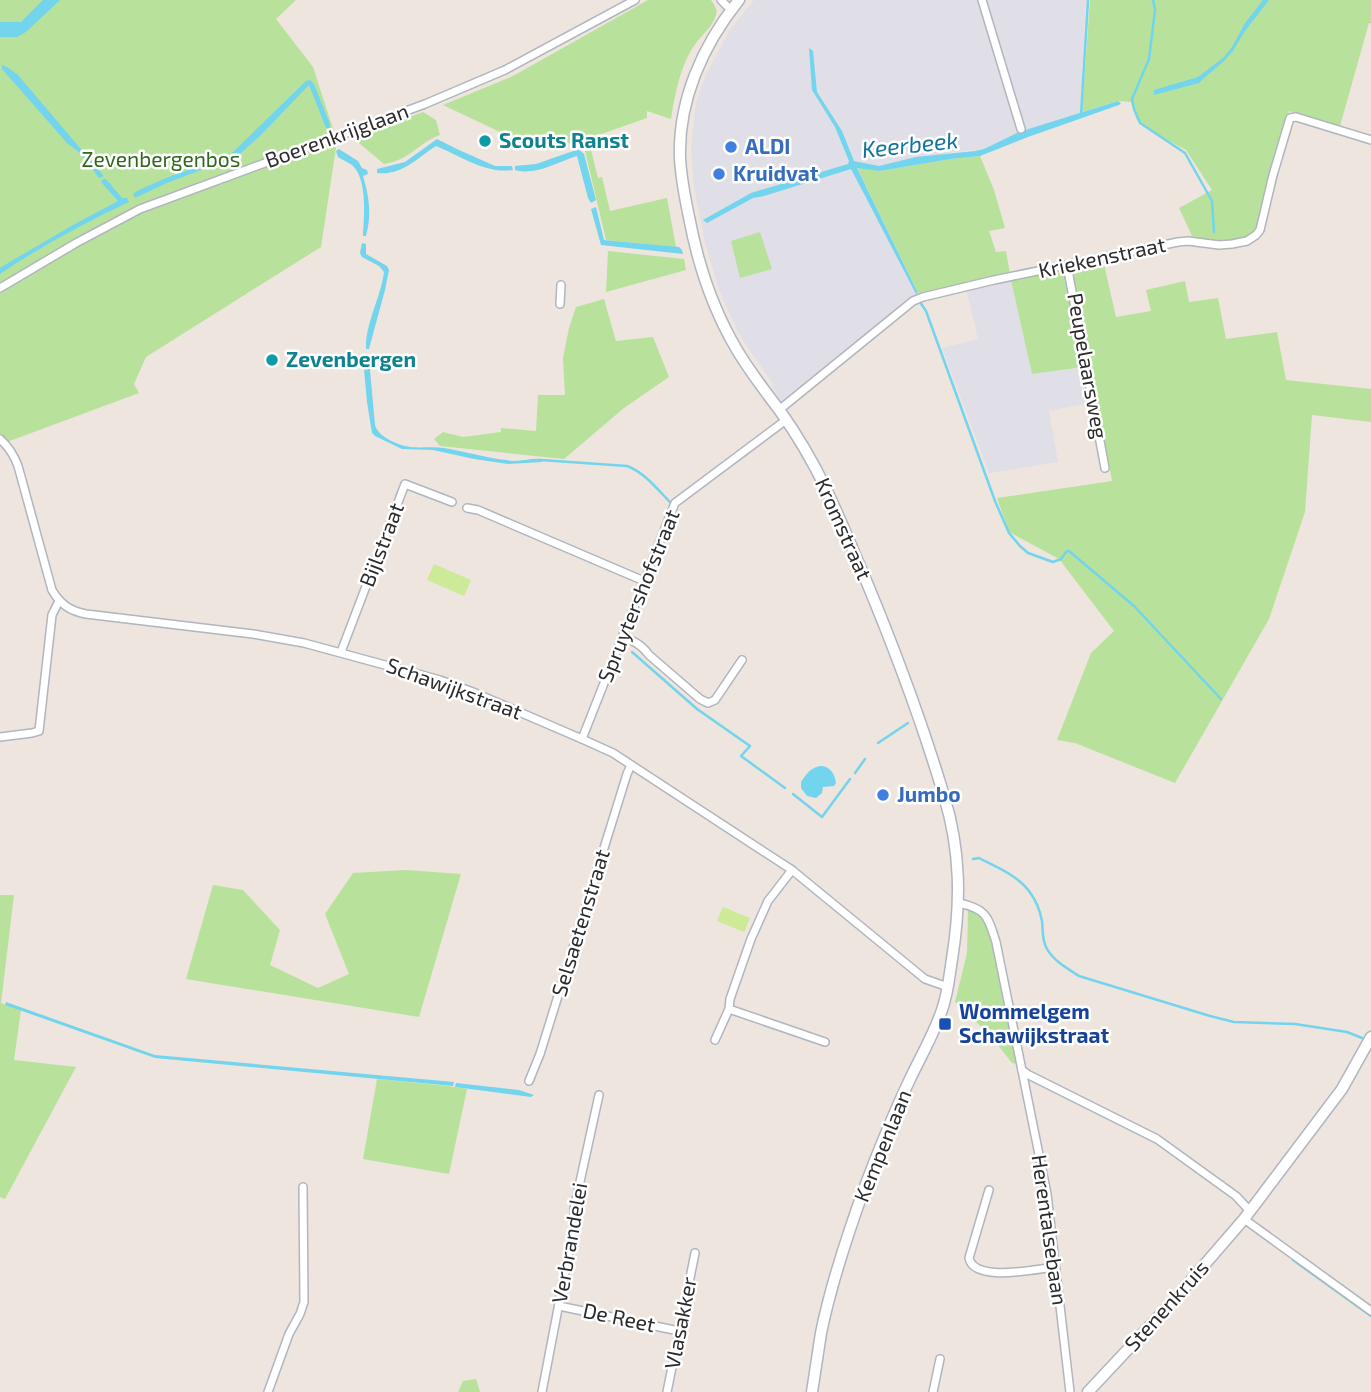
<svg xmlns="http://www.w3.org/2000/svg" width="1371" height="1392" viewBox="0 0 1371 1392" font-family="'Exo 2',sans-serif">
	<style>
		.industrial { fill: #e0dee6 }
		.green { fill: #b8e29b }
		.pitch { fill: #ccea97 }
		.water { fill: #73d4ed }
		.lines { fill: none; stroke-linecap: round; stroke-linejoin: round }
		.stream { stroke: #73d4ed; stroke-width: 2.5 }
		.street-casing { stroke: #b1b5bf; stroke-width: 10 }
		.secondary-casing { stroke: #b1b5bf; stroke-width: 13 }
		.street { stroke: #fff; stroke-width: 7 }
		.secondary { stroke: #fff; stroke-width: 10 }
		.culture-dot { fill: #0f9aa8; stroke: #fff; stroke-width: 2.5 }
		.shop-dot { fill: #3f7fe0; stroke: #fff; stroke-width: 2.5 }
		.transit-dot { fill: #1a4fb4; stroke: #fff; stroke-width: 2.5 }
		.labels { text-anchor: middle; stroke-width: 5; stroke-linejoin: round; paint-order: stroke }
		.street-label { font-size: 21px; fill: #2b2b2b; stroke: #fff }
		.culture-label { font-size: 21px; font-weight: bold; fill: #0d838f; stroke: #fff; text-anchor: start }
		.shop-label { font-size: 21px; font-weight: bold; fill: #366cbe; stroke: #fff; text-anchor: start }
		.park-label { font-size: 21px; fill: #30681b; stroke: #fff }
		.transit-label { font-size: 21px; font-weight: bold; fill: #164399; stroke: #fff; text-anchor: start }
		.water-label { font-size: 23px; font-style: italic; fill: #0f749b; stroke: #fff }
	</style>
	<rect width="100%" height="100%" fill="#ede5de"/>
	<g class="industrial">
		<path d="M754 0H1086L1080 113 1019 132 984 149 954 152 877 168 862 191 916 294 903 307 782 402 774 390 771 381 739 334 719 290 705 242 694 187 691 149 696 103 705 77 729 31Z"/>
		<path d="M1011 277 1032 374 1091 366 1097 401 1049 411 1058 462 989 473 942 348 978 339 966 288Z"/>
	</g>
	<g class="green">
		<path d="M0 0H296L276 19 313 67 337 141 321 247 146 357 134 384 139 393 7 442 0 437Z"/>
		<path d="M648 0H711C714 5 718 9 716 15 713 27 700 36 694 46 680 66 675 95 671 119L647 111V118L573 144 537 138 515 139 443 105 513 76Z"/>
		<path d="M1090 0H1371V23H1369L1340 126 1289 111 1258 227C1247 248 1213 241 1193 238L1179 208 1212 190 1186 150 1163 138 1137 120 1131 102 1118 101 1082 112Z"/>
		<path d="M423 112 436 120 440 135C418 143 410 160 384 164L353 138Z"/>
		<path d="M591 150 598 178 602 177 610 211 667 198 676 247 606 240 585 151Z"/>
		<path d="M980 156 994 190 1005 228 989 231 996 252 1006 251 1010 274 918 293 857 167 880 171 951 159Z"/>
		<path d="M760 232 772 269 740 278 731 241Z"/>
		<path d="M608 251 684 259 686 270 606 292Z"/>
		<path d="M1103 260 1116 317 1151 311 1146 290 1185 281 1189 302 1218 298 1226 339 1277 332 1286 380 1371 389V422L1312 415 1305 512 1269 619 1175 783 1075 743 1057 740 1091 653 1114 631 1059 559 1009 532 997 498 1112 481 1091 366 1032 374 1011 280Z"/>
		<path d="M604 299 616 341 653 337 669 377 624 408 564 459 440 446 434 439 443 432 463 437 501 432V428L536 431 538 395H565L563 358 569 328 576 307Z"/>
		<path d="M406 870 461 874 419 1017 186 979 213 885 243 890 280 930 270 965 318 988 349 974 325 914 353 873Z"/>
		<path d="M0 895H14L1 1003 21 1010 14 1060 76 1067 5 1199 0 1197Z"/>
		<path d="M971 910 977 913 984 919 993 946 1017 1064 1012 1063 990 1035 955 1002 967 953 968 911Z"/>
		<path d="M377 1079 448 1086 467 1089 449 1174 363 1159Z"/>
		<path d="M476 1379 480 1392H458L463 1381Z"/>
	</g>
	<g class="pitch">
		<path d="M434 564 471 580 464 596 427 580Z"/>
		<path d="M723 907 750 918 744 932 717 921Z"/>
	</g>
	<g class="water">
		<path d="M43 0H60L26 32 17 37H0V22H21Z"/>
		<path d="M1263 0H1269L1245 31 1233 51 1224 61 1202 80 1199 83 1154 95V90L1198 77 1224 57 1232 47 1245 23Z"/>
		<path d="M809 48 813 51 817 92 842 131 854 161 879 166 916 157 975 151 984 149 1019 132 1118 101 1121 103 1119 105 1028 137 980 156 951 159 880 171 857 168 915 287 918 293 916 294 851 169 764 196 753 198 707 223 703 220 751 193 848 164 849 161 835 127 812 90Z"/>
		<path d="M2 65 7 67 18 75 103 175V177L99 178 80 153 67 143 2 69Z"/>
		<path d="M310 80 314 84 330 124V128H326L309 85 261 135 232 161 214 165 167 183 135 198 133 194 137 191 166 178 231 154 306 81Z"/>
		<path d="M437 139 459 150 495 166H512L513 170C485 174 461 156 436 146 417 158 402 176 377 173V169L405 162Z"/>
		<path d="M339 149 358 161 362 168 367 170 368 174 363 176C369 196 372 215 366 236H363C364 218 368 179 352 165 348 162 342 160 338 157L336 151Z"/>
		<path d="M579 149 584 154 596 200 591 203 588 198 577 156C558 162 535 176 515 170V166L536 164Z"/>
		<path d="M103 179H106L122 198H127L129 202C84 223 40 247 0 274V268L8 263 73 225 118 201 101 182Z"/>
		<path d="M596 207 604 240 679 247 682 250 683 254 601 245 591 209Z"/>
		<path d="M362 243 366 244V254L387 266 389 270 385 290 369 349H366C365 324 381 297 384 272L379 266 362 257 360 253Z"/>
		<path d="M364 356H368L369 359 375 425C378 436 394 443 405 446 418 449 431 446 444 448 467 452 490 459 514 461 524 461 533 458 542 459V462L508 464 474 459 433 450 402 449 375 436 372 433 367 402 363 359Z"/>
		<path d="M822 766C831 767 835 775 836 783L834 786 823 787 822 793 816 798 807 796 801 788V782C806 774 812 766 822 766Z"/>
		<path d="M6 1002 155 1055 454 1082 453 1086 155 1058 5 1005Z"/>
		<path d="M456 1083 519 1090 534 1095 531 1097 455 1087Z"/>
	</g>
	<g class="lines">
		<g class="stream">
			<path d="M1153 0 1155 10 1149 59 1132 99 1134 109 1140 123 1185 153 1212 201 1214 232"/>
			<path d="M1081 115 1088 0"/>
			<path d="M920 302 926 311 995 501 1009 533 1020 546 1028 553 1053 562 1061 559 1067 551H1069L1134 606 1221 699"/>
			<path d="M541 460 627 466C644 472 658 490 671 503"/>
			<path d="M632 652 697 709 750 746 741 756 785 788"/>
			<path d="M878 743 908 723"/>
			<path d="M855 773 865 759"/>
			<path d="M793 794 822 817 850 779"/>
			<path d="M973 859 979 858C996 867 1017 875 1029 891 1035 899 1040 910 1042 921 1043 930 1042 939 1046 947 1052 960 1068 969 1079 976L1210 1016 1234 1022 1295 1024 1347 1032 1362 1038"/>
			<path d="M1293 1260 1371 1316"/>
		</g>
		<g class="street-casing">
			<g id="street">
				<path d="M721 0 731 10"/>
				<path d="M982 0 1021 129"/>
				<path d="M1067 265 1105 468"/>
				<path d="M0 288 76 243 140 209 425 104 505 70 635 0"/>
				<path d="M560 304 561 285"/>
				<path d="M779 410 902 310 913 301 923 297 994 280 1178 242 1188 241 1219 245 1232 244 1247 241 1256 235 1260 230 1273 175 1290 118 1296 117 1371 140"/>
				<path d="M0 439C9 447 14 455 18 466L52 590C60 604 70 611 86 614L253 634 304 643 440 680 473 692 582 739 613 753 792 870 925 979 948 987"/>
				<path d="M467 508 478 510 644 581"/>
				<path d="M623 637C634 641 642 645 649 655L700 699 708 703 715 700 742 660"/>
				<path d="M341 652 405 484 452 502"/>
				<path d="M0 737 32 733 39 731 52 615 59 601"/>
				<path d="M582 739 675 503 786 420"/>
				<path d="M959 903C987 909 988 917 996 942L1047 1194 1070 1392"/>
				<path d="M729 1009 825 1042"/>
				<path d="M715 1040 729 1009 730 999 751 939 768 901 792 870"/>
				<path d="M1022 1070 1029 1075 1157 1139 1236 1196 1249 1210"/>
				<path d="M529 1081 540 1054 627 774 631 765"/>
				<path d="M989 1190 969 1258C974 1283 1036 1269 1055 1267"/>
				<path d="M1244 1219 1371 1311"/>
				<path d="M559 1306 679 1331"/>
				<path d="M268 1392 289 1334 300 1314 304 1302 303 1187"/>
				<path d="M542 1392 574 1225V1209L599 1095"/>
				<path d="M667 1392 695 1253"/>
				<path d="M933 1392 940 1359"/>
			</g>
		</g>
		<g class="secondary-casing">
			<g id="secondary">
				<path d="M739 0C703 45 678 100 680 158 681 178 685 198 689 217 698 265 712 308 737 350 750 372 765 391 780 411 798 436 813 462 826 489 840 518 852 548 865 578 895 650 922 722 944 796 961 851 961 903 952 959 949 979 947 999 939 1018 931 1039 920 1058 910 1079 893 1115 878 1152 864 1189 847 1236 831 1284 821 1333 818 1352 815 1372 812 1392"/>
				<path d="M1088 1392 1174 1300 1244 1219 1342 1089 1371 1037"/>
			</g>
		</g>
		<use href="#street" class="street"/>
		<use href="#secondary" class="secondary"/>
	</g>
	<g class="culture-dot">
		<circle cx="485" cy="141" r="7"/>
		<circle cx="272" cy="360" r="7"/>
	</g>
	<g class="shop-dot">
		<circle cx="731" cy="147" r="7"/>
		<circle cx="719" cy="174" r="7"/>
		<circle cx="883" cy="795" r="7"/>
	</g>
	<rect class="transit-dot" x="938" y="1017" width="14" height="14" rx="3.5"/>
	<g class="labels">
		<g class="street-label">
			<text transform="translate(337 136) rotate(-20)" y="7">Boerenkrijglaan</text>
			<text transform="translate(1102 258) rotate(-12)" y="7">Kriekenstraat</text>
			<text transform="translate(1087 366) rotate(80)" y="7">Peupelaarsweg</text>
			<text transform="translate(843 529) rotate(66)" y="7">Kromstraat</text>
			<text transform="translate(382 545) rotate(-69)" y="7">Bijlstraat</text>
			<text transform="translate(639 596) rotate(-68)" y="7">Spruytershofstraat</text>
			<text transform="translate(454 689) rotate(20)" y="7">Schawijkstraat</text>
			<text transform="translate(581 923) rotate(-73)" y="7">Selsaetenstraat</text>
			<text transform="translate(883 1146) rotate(-68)" y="7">Kempenlaan</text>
			<text transform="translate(1049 1230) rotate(82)" y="7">Herentalsebaan</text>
			<text transform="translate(570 1243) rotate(-80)" y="7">Verbrandelei</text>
			<text transform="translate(1167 1306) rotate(-48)" y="7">Stenenkruis</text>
			<text transform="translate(619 1318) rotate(12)" y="7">De Reet</text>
			<text transform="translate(681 1323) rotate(-79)" y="7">Vlasakker</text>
		</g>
		<g class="culture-label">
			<text x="499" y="148">Scouts Ranst</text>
			<text x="286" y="367">Zevenbergen</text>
		</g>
		<g class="shop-label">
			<text x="745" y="154">ALDI</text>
			<text x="733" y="181">Kruidvat</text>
			<text x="897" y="802">Jumbo</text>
		</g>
		<g class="park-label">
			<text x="161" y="167">Zevenbergenbos</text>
		</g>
		<g class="transit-label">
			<text x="959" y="1019">Wommelgem<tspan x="959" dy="24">Schawijkstraat</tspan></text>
		</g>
		<g class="water-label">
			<text transform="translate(910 145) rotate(-6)" y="8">Keerbeek</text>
		</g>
	</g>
</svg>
